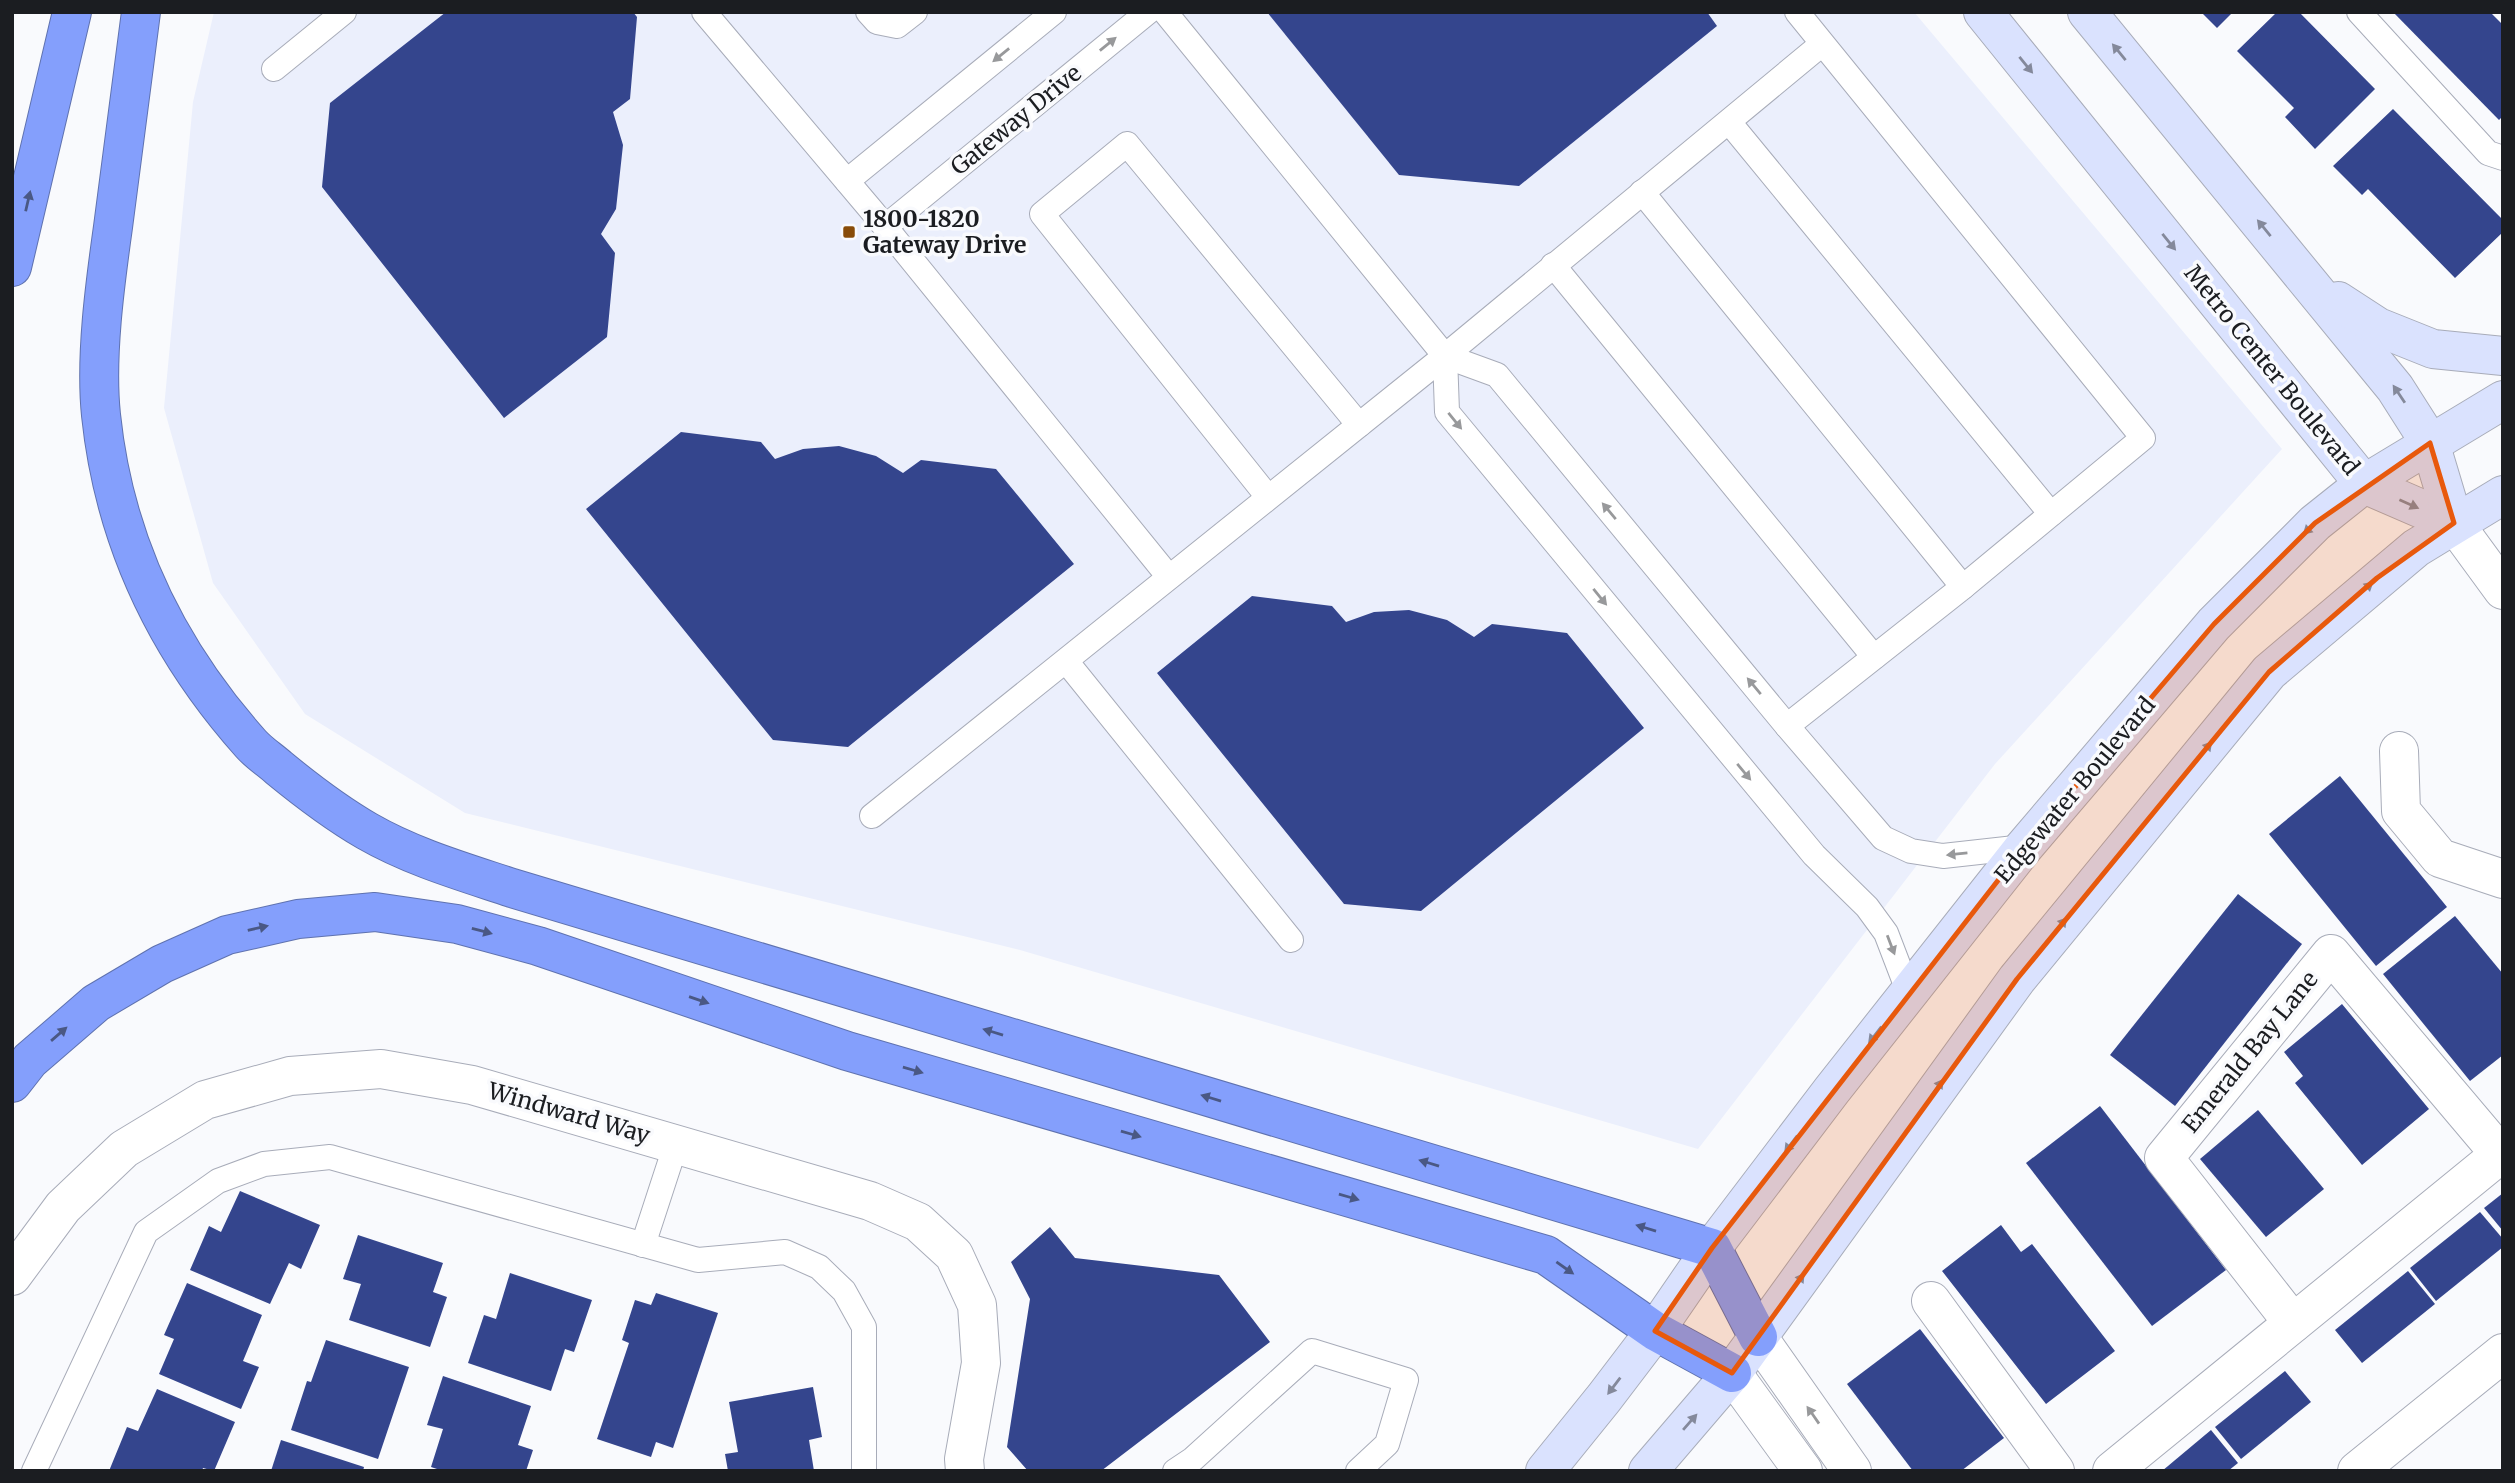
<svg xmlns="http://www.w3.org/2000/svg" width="2515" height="1483" viewBox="0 0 2515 1483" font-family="Merriweather,serif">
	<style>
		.built { fill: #ebeffc }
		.building { fill: #34458d }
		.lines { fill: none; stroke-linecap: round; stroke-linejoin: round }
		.lane-casing { stroke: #a8acb9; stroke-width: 26 }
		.street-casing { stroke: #a8acb9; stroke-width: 40 }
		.secondary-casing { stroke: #a8acb9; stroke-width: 40 }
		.highway-casing { stroke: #5f72af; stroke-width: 40 }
		.lane { stroke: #fff; stroke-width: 24 }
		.street { stroke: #fff; stroke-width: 38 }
		.secondary { stroke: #dae2fe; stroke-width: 38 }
		.highway { stroke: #849ffc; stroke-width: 38 }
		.oneway { fill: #98999b }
		.oneway2 { fill: #84899b }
		.oneway3 { fill: #4a5884 }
		.marked { fill: #e8590c; fill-opacity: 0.2; stroke: #e8590c; stroke-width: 5; stroke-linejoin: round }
		.poi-dot { fill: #884c09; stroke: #f9fafd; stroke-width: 2.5 }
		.labels { text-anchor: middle; stroke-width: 7; stroke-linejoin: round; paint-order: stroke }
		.street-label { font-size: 23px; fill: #1b1d21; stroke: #f9fafd }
		.poi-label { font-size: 23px; font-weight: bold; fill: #1b1d21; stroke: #f9fafd; text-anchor: start }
	</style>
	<rect width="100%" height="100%" fill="#f9fafd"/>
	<path class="built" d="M214 12H1914L2282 449 1995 764 1698 1149 1020 950 465 813 305 714 213 583 164 408 193 102Z"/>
	<g class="building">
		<path d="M446 12H633L637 17 630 99 613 112 623 145 616 209 601 234 615 253 607 337 504 418 322 187 330 103Z"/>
		<path d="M1267 12H1707L1717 26 1519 186 1399 175Z"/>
		<path d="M2201 12H2233L2217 28Z"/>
		<path d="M2277 12H2299L2375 89 2315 149 2285 117 2294 108 2237 51Z"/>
		<path d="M2393 12H2490L2503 25V116L2499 120Z"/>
		<path d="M2393 109 2503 220V232L2455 278 2368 189 2362 195 2333 166Z"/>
		<path d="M681 432 761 442 775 459 803 449 839 446 876 456 903 473 921 460 996 469 1074 564 848 747 773 740 586 509Z"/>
		<path d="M1252 596 1332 606 1346 622 1374 612 1409 610 1447 620 1474 637 1492 624 1567 633 1644 728 1421 911 1344 904 1157 673Z"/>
		<path d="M2340 776 2447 907 2376 966 2269 834Z"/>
		<path d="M2238 894 2302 944 2175 1106 2110 1055Z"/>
		<path d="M2455 916 2503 974V1055L2470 1081 2383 974Z"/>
		<path d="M2342 1004 2429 1109 2362 1165 2295 1083 2303 1076 2284 1052Z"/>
		<path d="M2100 1106 2226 1270 2152 1326 2026 1163Z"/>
		<path d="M2258 1110 2324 1189 2266 1237 2200 1159Z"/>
		<path d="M240 1191 320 1225 301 1269 289 1263 270 1304 190 1270 209 1226 221 1232Z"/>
		<path d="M2503 1193V1231L2484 1208Z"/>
		<path d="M2480 1212 2503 1239V1247L2436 1301 2410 1268Z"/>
		<path d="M2001 1225 2021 1252 2032 1244 2115 1351 2046 1404 1942 1271Z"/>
		<path d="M1050 1227 1075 1258 1219 1275 1270 1342 1101 1471H1028L1007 1447 1030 1299 1011 1262Z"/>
		<path d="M358 1235 443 1263 433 1292 447 1297 430 1347 349 1320 361 1284 343 1279Z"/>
		<path d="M2408 1271 2435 1304 2362 1363 2335 1330Z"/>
		<path d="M510 1273 592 1300 574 1352 565 1349 551 1391 468 1363 484 1315 496 1319Z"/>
		<path d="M187 1283 262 1315 243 1361 259 1367 241 1409 159 1374 174 1339 164 1335Z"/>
		<path d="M656 1293 718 1313 673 1448 656 1442 651 1457 597 1439 629 1343 622 1340 635 1300 651 1305Z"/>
		<path d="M1920 1329 2004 1438 1961 1471H1913L1847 1384Z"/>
		<path d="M326 1340 409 1367 378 1459 291 1430 307 1381 311 1382Z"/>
		<path d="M2285 1371 2311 1402 2241 1459 2215 1427Z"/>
		<path d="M443 1376 531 1406 518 1445 533 1450 526 1471H443L431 1467 443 1429 427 1425Z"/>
		<path d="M813 1387 822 1437 809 1440 814 1471H728L725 1454 738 1452 729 1402Z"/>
		<path d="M157 1389 235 1422 214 1471 203 1468 202 1471H109L127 1427 138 1431Z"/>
		<path d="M2211 1430 2238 1463 2228 1471H2162Z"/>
		<path d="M281 1440 364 1467 363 1471H271Z"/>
	</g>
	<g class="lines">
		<g class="lane-casing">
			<g id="lane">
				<path d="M704 12 873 212 1169 577"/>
				<path d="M868 12 877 22 897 26 915 12"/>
				<path d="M1165 12 1445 356 1497 375 1787 726 1883 838 1911 851 1943 856 2024 847"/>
				<path d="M2359 12 2488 153 2503 158"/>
				<path d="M274 69 344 12"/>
				<path d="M1729 122 2051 514"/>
				<path d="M847 181 1054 12"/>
				<path d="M1642 192 1963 587"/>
				<path d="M885 227 1148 12"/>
				<path d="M1553 265 1874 657"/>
				<path d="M1445 356 1447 412 1814 855 1867 907 1886 933 1909 993"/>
				<path d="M1268 497 1042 214 1127 144 1359 425"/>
				<path d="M1066 661 1291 940"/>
				<path d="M1787 726 1963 587 2143 438 1797 12"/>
				<path d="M872 816 1445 356 1822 44"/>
				<path d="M643 1245 676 1144"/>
				<path d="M34 1471 146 1232 218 1181 264 1164 330 1157 698 1260 785 1252 819 1267 844 1291 864 1327V1471"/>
				<path d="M1175 1471 1193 1459 1312 1351 1406 1380 1387 1444 1358 1471"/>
			</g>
		</g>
		<g class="street-casing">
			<g id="street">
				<path d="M2454 523 2503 590"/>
				<path d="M2399 751 2401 811 2440 858 2503 879"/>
				<path d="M12 1276 63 1207 124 1149 205 1100 290 1076 381 1069 472 1085 870 1201 918 1222 954 1255 977 1305 981 1363 964 1459 965 1471"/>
				<path d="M1931 1301 2055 1471"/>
				<path d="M2293 1323 2164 1158 2331 954 2500 1154"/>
				<path d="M1758 1337 1852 1471"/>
				<path d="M1732 1373 1803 1471"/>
				<path d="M2112 1471 2503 1152"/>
				<path d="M2357 1471 2503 1353"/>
			</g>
		</g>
		<g class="secondary-casing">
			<g id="secondary">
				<path d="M1983 12 2364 484 2454 523"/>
				<path d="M2087 12 2395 388 2430 443 2454 523"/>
				<path d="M2338 301 2378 327 2433 349 2503 356"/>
				<path d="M1545 1471 1604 1398 1655 1331 1712 1248 1832 1090 2024 847 2214 624 2315 523 2364 484 2503 400"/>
				<path d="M1648 1471 1732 1373 2017 979 2269 672 2416 548 2503 495"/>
			</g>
		</g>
		<g class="highway-casing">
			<g id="highway">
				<path d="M141 12C132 84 122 155 113 227 105 284 95 357 101 415 114 540 167 650 251 744 259 753 270 760 279 768 307 791 336 813 367 831 412 857 464 872 512 888L1712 1248 1758 1337"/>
				<path d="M12 267 72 12"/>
				<path d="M12 1083 30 1060 96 1003 162 964 227 935 298 919 375 912 457 924 538 946 847 1051 1546 1255 1655 1331 1732 1373"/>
			</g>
		</g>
		<use href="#lane" class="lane"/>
		<use href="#street" class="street"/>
		<use href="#secondary" class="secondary"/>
		<use href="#highway" class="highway"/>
	</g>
	<defs><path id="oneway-solid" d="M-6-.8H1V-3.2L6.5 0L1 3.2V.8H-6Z" transform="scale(1.75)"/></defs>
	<g class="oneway">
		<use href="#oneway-solid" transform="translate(1108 44) rotate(-39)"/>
		<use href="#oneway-solid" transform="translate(1001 55) rotate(141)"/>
		<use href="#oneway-solid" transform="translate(1455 421) rotate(51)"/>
		<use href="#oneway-solid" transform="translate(1609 511) rotate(-130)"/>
		<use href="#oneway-solid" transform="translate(1600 597) rotate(51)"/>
		<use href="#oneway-solid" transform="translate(1754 686) rotate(-130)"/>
		<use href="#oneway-solid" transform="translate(1744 772) rotate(50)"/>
		<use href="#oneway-solid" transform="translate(1957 854) rotate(174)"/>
		<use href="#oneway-solid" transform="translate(1891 945) rotate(69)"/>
		<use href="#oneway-solid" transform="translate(1813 1415) rotate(-125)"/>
	</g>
	<g class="oneway2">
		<use href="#oneway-solid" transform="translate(2119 52) rotate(-129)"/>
		<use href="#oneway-solid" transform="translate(2026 65) rotate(51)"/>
		<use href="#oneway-solid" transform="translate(2264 228) rotate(-129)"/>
		<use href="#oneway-solid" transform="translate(2169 242) rotate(51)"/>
		<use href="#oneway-solid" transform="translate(2399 394) rotate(-124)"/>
		<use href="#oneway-solid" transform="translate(2409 504) rotate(24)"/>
		<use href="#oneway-solid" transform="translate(2311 527) rotate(137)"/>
		<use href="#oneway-solid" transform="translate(2365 589) rotate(-41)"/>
		<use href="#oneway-solid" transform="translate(2205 750) rotate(-51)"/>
		<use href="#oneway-solid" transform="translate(2060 926) rotate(-51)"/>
		<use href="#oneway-solid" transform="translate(1875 1035) rotate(128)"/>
		<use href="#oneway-solid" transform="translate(1937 1088) rotate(-54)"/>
		<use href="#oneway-solid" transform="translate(1791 1144) rotate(127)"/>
		<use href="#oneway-solid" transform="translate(1798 1282) rotate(-54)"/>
		<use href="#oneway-solid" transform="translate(1614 1386) rotate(127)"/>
		<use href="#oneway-solid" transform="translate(1690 1422) rotate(-49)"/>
	</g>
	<g class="oneway3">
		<use href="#oneway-solid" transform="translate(28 201) rotate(-77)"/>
		<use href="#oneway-solid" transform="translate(258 928) rotate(-13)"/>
		<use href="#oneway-solid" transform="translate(482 931) rotate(15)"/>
		<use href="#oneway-solid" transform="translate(699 1000) rotate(19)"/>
		<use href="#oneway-solid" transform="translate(993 1032) rotate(-163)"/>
		<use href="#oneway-solid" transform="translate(59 1034) rotate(-41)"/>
		<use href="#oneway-solid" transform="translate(913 1070) rotate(16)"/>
		<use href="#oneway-solid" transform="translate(1211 1098) rotate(-163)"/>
		<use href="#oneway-solid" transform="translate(1131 1134) rotate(16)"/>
		<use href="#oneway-solid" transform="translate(1429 1163) rotate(-163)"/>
		<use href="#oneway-solid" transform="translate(1349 1197) rotate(16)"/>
		<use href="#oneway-solid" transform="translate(1646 1228) rotate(-163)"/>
		<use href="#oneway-solid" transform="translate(1565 1268) rotate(35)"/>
	</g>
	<path class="marked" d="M2430 443 2454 523 2377 578 2269 672 2017 979 1732 1373 1655 1331 1712 1248 2024 847 2214 624 2315 523Z"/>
	<rect class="poi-dot" x="842" y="225" width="14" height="14" rx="3.5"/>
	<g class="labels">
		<g class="street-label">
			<text transform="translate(1016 120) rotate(-39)" y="8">Gateway Drive</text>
			<text transform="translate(2272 370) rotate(51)" y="8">Metro Center Boulevard</text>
			<text transform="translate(2075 790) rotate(-50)" y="8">Edgewater Boulevard</text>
			<text transform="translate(2250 1052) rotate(-51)" y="8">Emerald Bay Lane</text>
			<text transform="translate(569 1113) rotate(16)" y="8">Windward Way</text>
		</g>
		<g class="poi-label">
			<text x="863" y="227">1800-1820<tspan x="863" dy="26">Gateway Drive</tspan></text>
		</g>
	</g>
	<rect width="2515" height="1483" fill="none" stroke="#1b1d21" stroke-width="28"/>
</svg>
